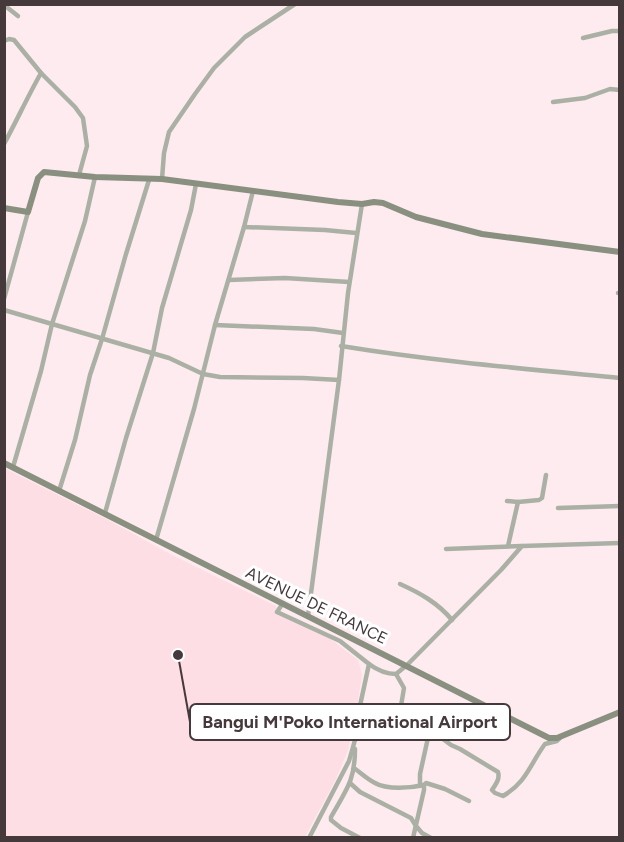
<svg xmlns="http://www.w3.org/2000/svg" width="624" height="842" viewBox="0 0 624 842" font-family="Figtree,sans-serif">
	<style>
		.built { fill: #fedee5 }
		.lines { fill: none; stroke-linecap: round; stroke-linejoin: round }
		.street { stroke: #abb0a5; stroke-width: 4.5 }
		.secondary { stroke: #899080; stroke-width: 6 }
		.labels { text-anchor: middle; stroke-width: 6; stroke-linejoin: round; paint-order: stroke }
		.street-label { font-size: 16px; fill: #45393c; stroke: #fff }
		.leader { fill: none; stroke: #45393c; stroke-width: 2 }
		.callout-dot { fill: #45393c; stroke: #fff; stroke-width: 2 }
		.callout { fill: #fff; stroke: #45393c; stroke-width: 2 }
		.callout-label { font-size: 18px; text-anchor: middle; font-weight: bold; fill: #45393c }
	</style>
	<rect width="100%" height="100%" fill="#feebef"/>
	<path class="built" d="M4 468 110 521 172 555 276 606V613L329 638 358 660 362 675 355 719 348 750 336 779 305 837H5Z"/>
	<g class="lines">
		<g class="street">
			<path d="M4 5 18 16"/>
			<path d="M583 38 612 31H620"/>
			<path d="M4 41 9 39 14 40 41 73 75 107 83 118 87 146 79 175"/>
			<path d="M553 102 585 98 610 89 620 90"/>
			<path d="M4 144C17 120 28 96 41 73"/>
			<path d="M162 179 164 153 169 132 195 94 214 68 245 37 295 4"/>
			<path d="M244 227 325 230 356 233"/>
			<path d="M229 280 285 278 349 282"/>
			<path d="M618 293H620"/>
			<path d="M4 299 28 212"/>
			<path d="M4 310 169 358 203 374 220 377 303 378 339 380"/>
			<path d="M215 325 314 329 343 333"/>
			<path d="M341 346C433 361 527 369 620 378"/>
			<path d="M13 467 41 371 52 324 85 221 95 177"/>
			<path d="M59 491 75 440 90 375 102 339 126 254 149 180"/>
			<path d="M507 501 518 502 539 500 542 498 546 475"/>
			<path d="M558 508 620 506"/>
			<path d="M105 513 126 438 153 353 162 308 191 210 196 184"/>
			<path d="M156 540 194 409 215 325 244 227 253 191"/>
			<path d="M508 546 518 502"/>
			<path d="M446 549 522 546"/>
			<path d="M400 584C420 593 438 603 452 620"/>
			<path d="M283 603 277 612 340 641 369 664 358 715 355 740 349 761 309 838"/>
			<path d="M308 616 339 380 348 293 362 204"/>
			<path d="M369 664C377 670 386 674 396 674L407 665 501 570 522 546 620 543"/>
			<path d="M396 674 404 688 398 724 401 727 409 730"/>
			<path d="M401 705 429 722 443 739 451 745 460 749 498 772C500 779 496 784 492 790L495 793 503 796C527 782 530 764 545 744L557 741 560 738"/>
			<path d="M355 749C355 781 346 790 331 817V820L341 828 360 838"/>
			<path d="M354 768C361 773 367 779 375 783 387 790 411 788 424 785"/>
			<path d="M350 783 360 792 411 818 416 826 422 833 431 838"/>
			<path d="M420 786V774L431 724"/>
			<path d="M413 838 424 790V785L426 783 445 789 469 801"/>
		</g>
		<g class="secondary">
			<path d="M4 208 28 212 38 178 44 172 95 177 162 179 338 202 362 204 374 202 383 203 416 217 482 234 620 252"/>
			<path d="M4 463 549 738H557L620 712"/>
		</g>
	</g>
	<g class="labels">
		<g class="street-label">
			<text transform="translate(317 605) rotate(26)" y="6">AVENUE DE FRANCE</text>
		</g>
	</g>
	<path class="leader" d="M178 655L190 722"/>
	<circle class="callout-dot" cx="178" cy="655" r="6"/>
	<rect class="callout" x="190" y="704" width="320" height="36" rx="6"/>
	<g class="callout-label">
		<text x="350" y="728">Bangui M'Poko International Airport</text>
	</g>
	<rect width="624" height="842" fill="none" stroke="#45393c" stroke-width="12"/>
</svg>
